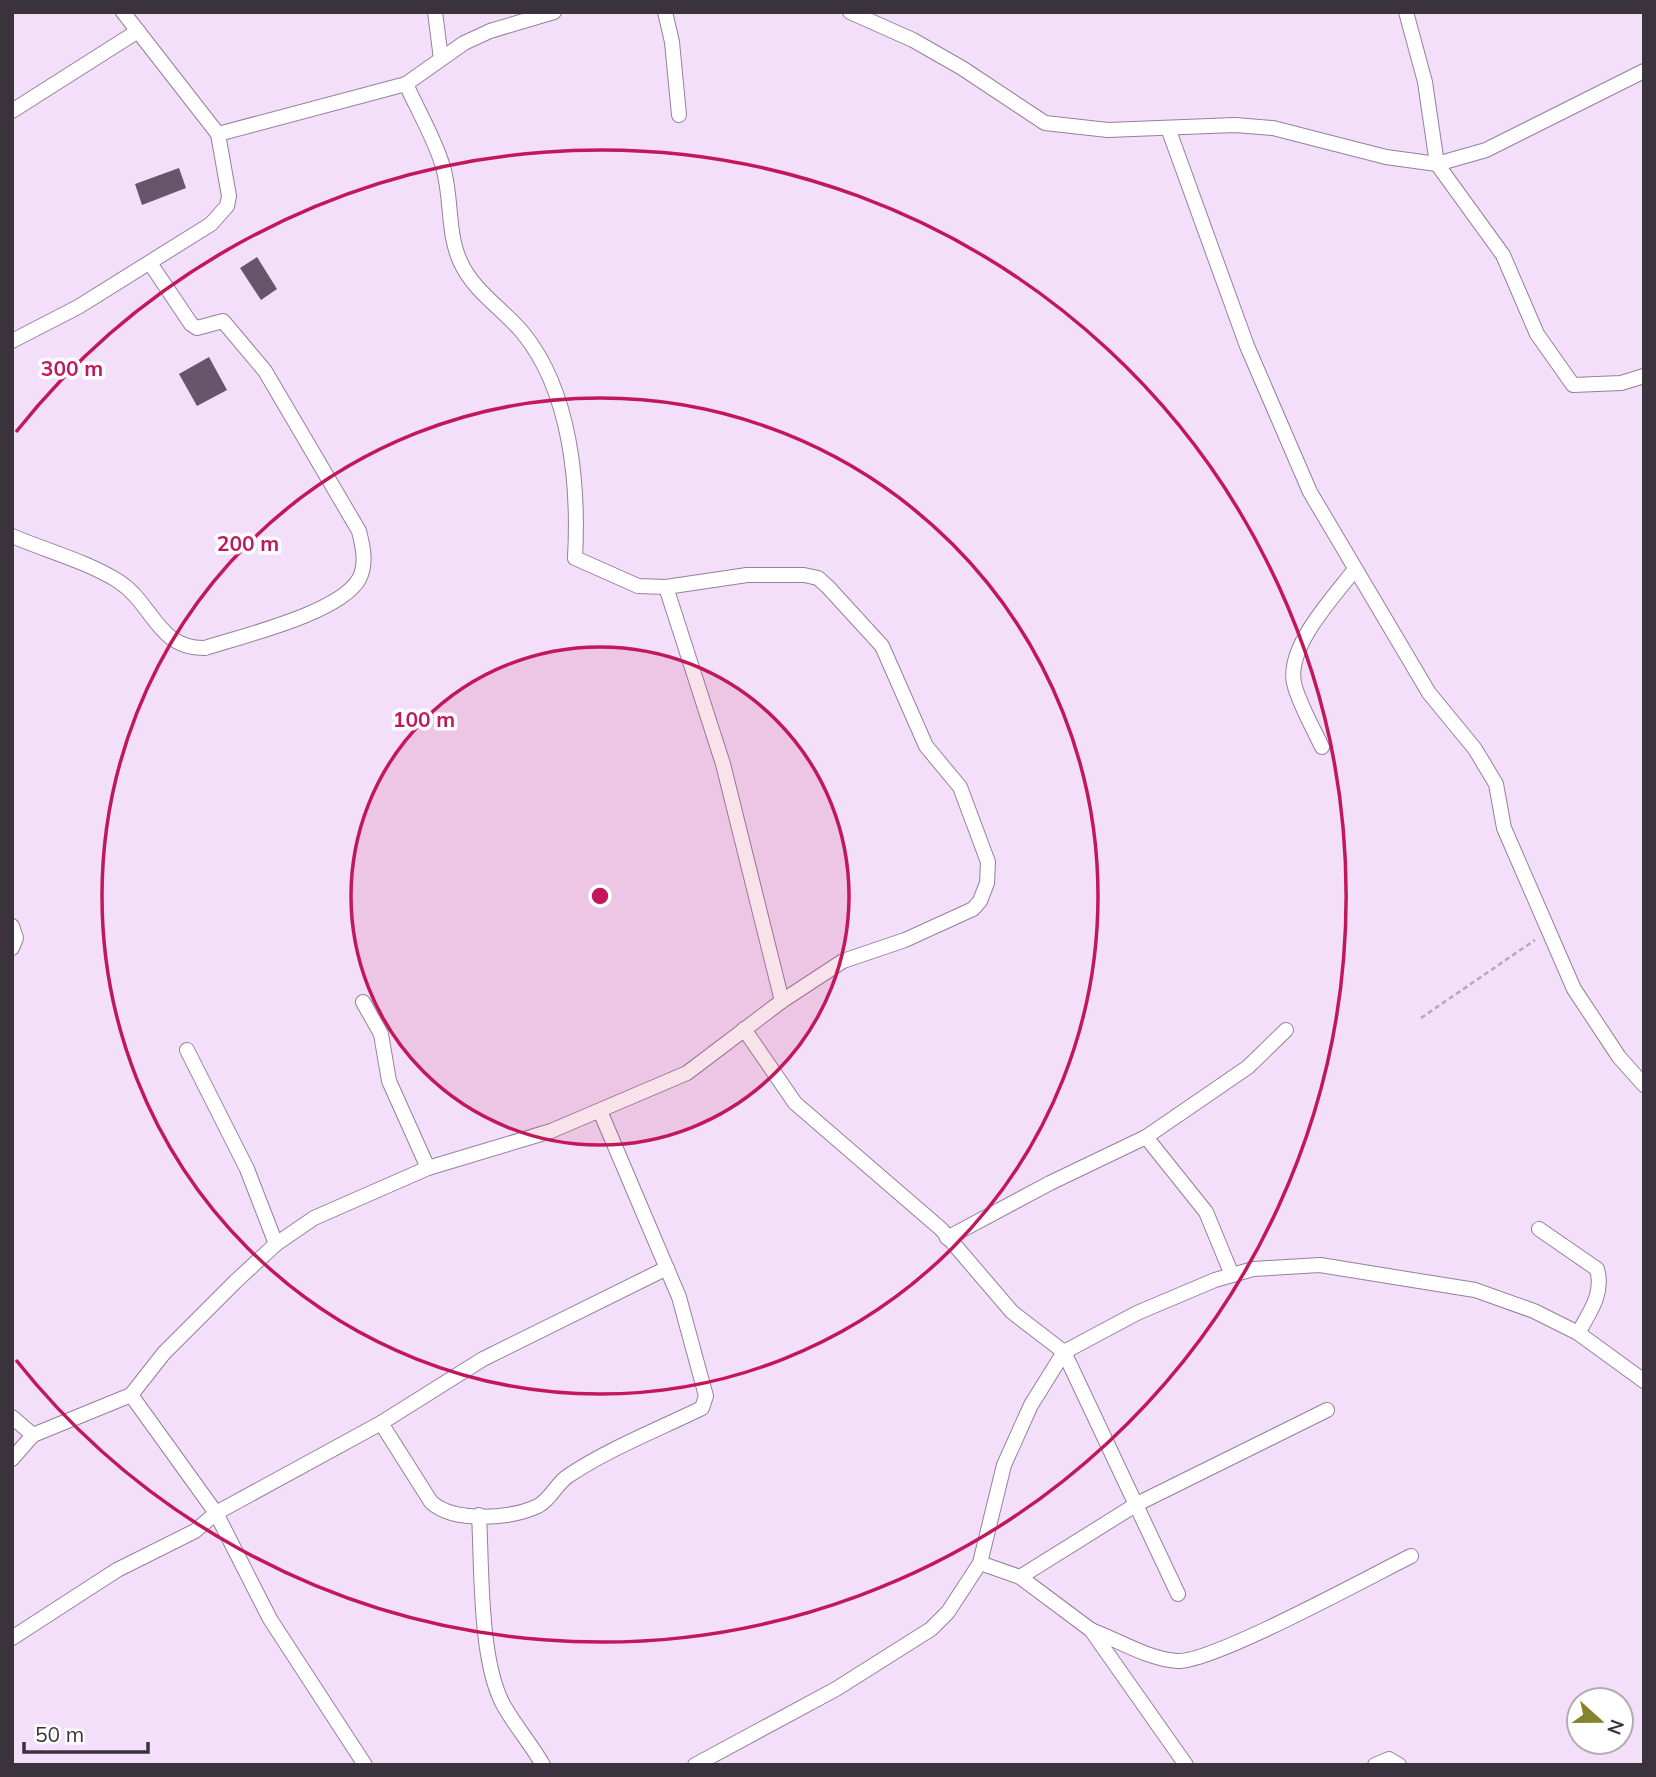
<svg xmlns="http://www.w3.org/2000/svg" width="1656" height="1777" viewBox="0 0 1656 1777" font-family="Mulish,sans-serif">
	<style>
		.building { fill: #66556b }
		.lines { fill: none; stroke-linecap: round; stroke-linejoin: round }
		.street-casing { stroke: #948199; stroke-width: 16 }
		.path { stroke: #b7a7bc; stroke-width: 2.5; stroke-dasharray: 5 3.5; stroke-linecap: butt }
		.street { stroke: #fff; stroke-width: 14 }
		.ring { fill: none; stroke: #c2185b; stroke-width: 3.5 }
		.centre { fill: #c2185b; stroke: #fff; stroke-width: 3.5 }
		.ring-label { font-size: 21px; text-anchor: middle; font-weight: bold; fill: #c2185b; stroke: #fff; stroke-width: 7; stroke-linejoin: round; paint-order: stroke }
	</style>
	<rect width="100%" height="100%" fill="#f3dff9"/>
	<g class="building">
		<path d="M179 168 186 188 142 205 135 184Z"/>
		<path d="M257 257 277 289 261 300 240 268Z"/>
		<path d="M209 357 227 390 197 406 179 374Z"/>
	</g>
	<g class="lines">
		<g class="street-casing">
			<g id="street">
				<path d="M435 12 441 59"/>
				<path d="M665 12 672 42 679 115"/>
				<path d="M850 12 913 40 962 68 1045 123 1108 130 1235 125 1273 128 1386 157 1437 164 1486 150 1644 71"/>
				<path d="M1406 12 1425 82 1437 164 1503 255 1537 334 1573 385 1621 383 1644 376"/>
				<path d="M406 84 464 43 490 31 554 12"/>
				<path d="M12 111 138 31"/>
				<path d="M1168 128 1247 346 1310 492 1429 693 1475 749 1496 784 1504 828 1574 989 1619 1057 1644 1085"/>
				<path d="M12 341 78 307 211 224 227 206 229 196 218 134 123 12"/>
				<path d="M12 536C47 551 86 561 118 581 153 603 157 649 205 648 242 636 340 613 359 579 367 564 363 547 359 531L265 371 223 321 197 328 191 324 150 263"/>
				<path d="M666 587 723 764 782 1001"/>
				<path d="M1322 747C1313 728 1301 707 1295 687 1283 649 1334 597 1355 569"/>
				<path d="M12 926 16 938 12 948"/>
				<path d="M363 1002 381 1034 389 1081 428 1168"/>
				<path d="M744 1029 795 1103 941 1229 1012 1312 1064 1352 1178 1594"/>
				<path d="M187 1050 247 1169 276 1244"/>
				<path d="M1146 1137 1206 1212 1232 1275"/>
				<path d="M1539 1229 1597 1269C1604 1293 1590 1312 1578 1333"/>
				<path d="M947 1238 1050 1183 1146 1137 1248 1067 1286 1030"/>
				<path d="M131 1395 216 1513 270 1619 365 1765"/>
				<path d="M12 1417 33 1435"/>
				<path d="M381 1423 431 1502C454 1523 510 1519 538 1506 551 1499 556 1484 568 1476 608 1449 659 1429 702 1408L706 1396 679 1297 600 1111"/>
				<path d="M12 1459 33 1435 131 1395 164 1353 236 1281 276 1244 314 1218 428 1168 551 1131 687 1073 782 1001 843 961 905 940 973 909 980 901 987 883 988 862 960 787 926 746 882 646 828 587 818 578 804 575H747L666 587 638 586 575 558C579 485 571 392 523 333 503 309 473 291 460 261 447 232 452 197 443 167 435 139 418 111 406 84L218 134"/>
				<path d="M479 1515C482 1567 479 1662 504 1706 516 1727 531 1744 543 1765"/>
				<path d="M980 1563 1020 1577 1091 1630 1186 1765"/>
				<path d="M1020 1577 1137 1504 1327 1410"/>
				<path d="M1091 1630C1118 1640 1148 1659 1177 1661 1212 1663 1371 1576 1411 1556"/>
				<path d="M12 1638 117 1570 195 1531 216 1513 381 1423 483 1359 667 1268"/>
				<path d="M695 1765 836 1689 931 1629 948 1612 980 1563 1004 1465 1031 1405 1064 1352 1137 1313 1215 1280 1253 1269 1320 1265 1475 1290 1534 1311 1578 1333 1644 1381"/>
				<path d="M1375 1765 1389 1759 1399 1765"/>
			</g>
		</g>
		<path class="path" d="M1421 1018 1535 940"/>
		<use href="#street" class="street"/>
	</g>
	<circle cx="600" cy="896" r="249" fill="#c2185b" fill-opacity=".12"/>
	<g class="ring">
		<circle cx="600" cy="896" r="249"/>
		<circle cx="600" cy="896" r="498"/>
		<path d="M16 432A746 746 0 1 1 16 1360"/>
	</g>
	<circle cx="600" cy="896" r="10" class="centre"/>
	<g class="ring-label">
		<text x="72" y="376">300 m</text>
		<text x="248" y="551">200 m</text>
		<text x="424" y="727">100 m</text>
	</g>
	<rect width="1656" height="1777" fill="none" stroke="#3a333d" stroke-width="28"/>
	<g transform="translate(1600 1721) rotate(111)"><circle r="33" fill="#ffffff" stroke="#b0adb1" stroke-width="2"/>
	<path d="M0-5L12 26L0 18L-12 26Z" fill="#84842e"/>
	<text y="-10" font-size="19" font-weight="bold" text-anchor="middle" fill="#3a333d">N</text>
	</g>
	<path d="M24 1742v10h124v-10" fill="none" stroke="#3a333d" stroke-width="3.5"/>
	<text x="35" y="1742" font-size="21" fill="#3a333d" stroke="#ffffff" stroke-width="5" paint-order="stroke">50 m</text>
</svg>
